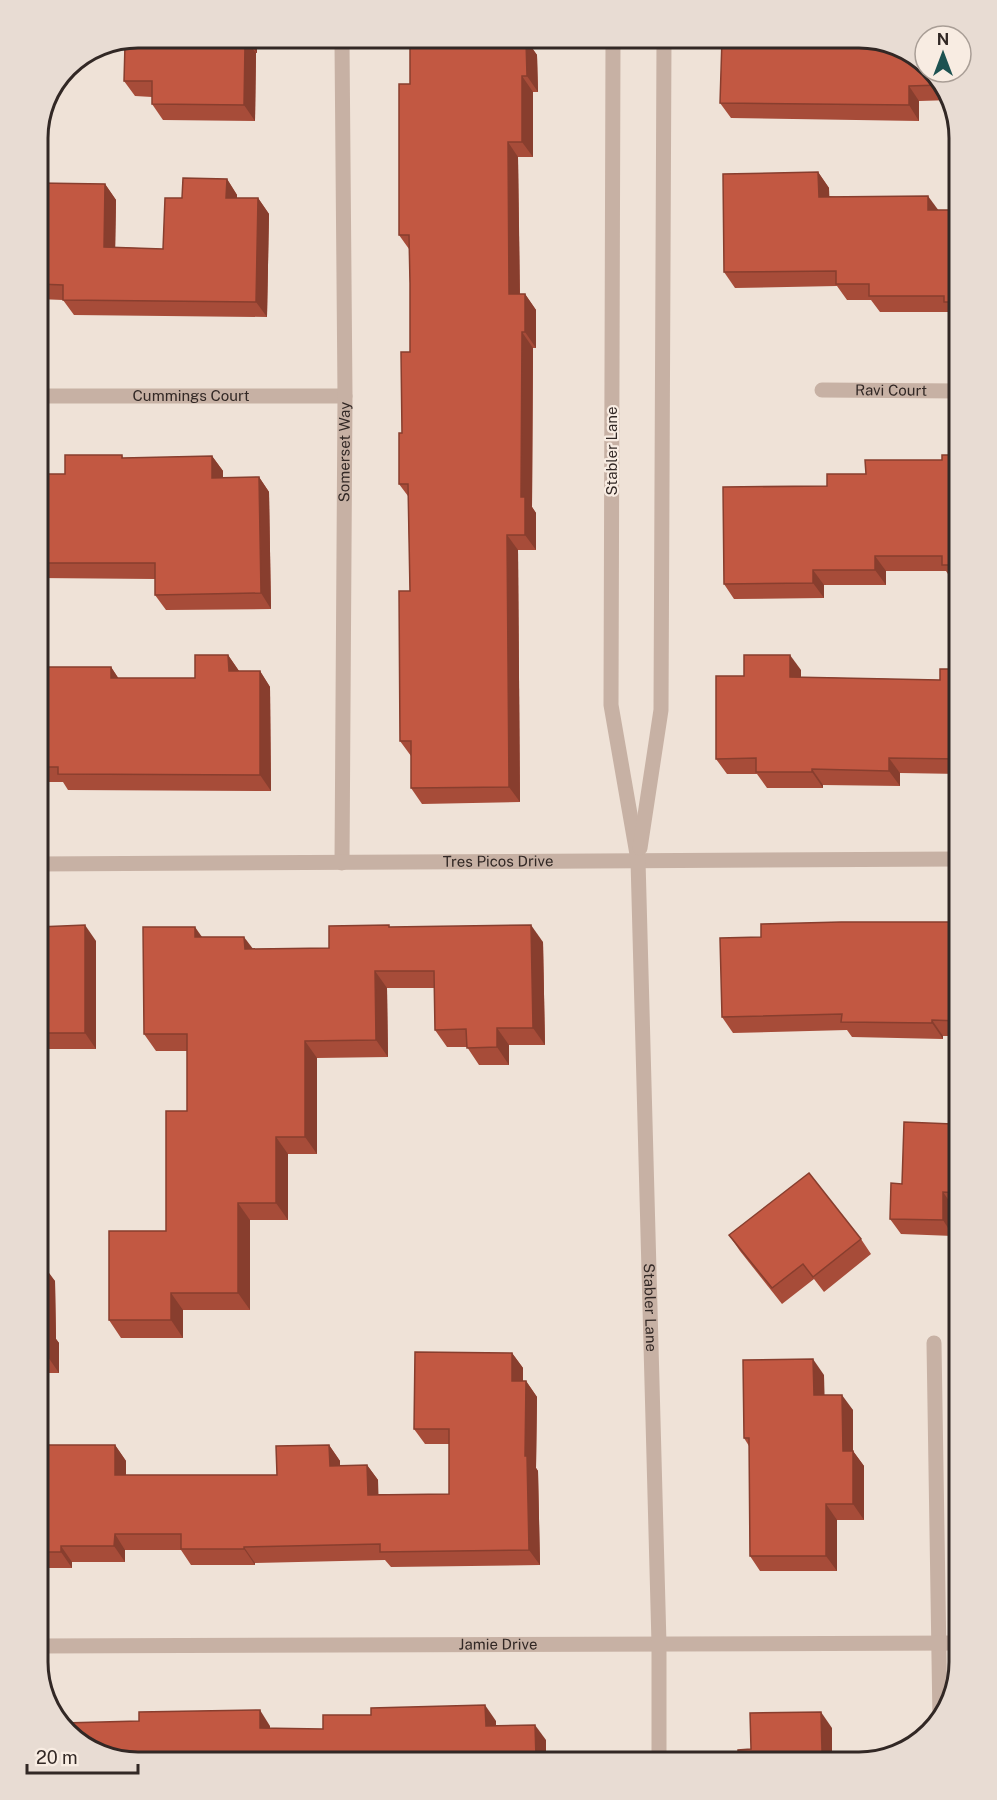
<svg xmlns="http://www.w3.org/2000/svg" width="997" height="1800" viewBox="0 0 997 1800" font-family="'Public Sans',sans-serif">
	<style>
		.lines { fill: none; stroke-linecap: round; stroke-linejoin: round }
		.minor { stroke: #c7b1a4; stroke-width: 15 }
		.tertiary { stroke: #c7b1a4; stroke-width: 15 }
		.wall { fill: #a74c39 }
		.shaded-wall { fill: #883e2e }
		.building { fill: #c25842; stroke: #883e2e; stroke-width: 1.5 }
		.labels { text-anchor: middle; stroke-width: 4.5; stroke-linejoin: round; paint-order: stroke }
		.street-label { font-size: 15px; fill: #322825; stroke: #f8ece2 }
		.rim { fill: none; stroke: #322825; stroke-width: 3 }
	</style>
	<rect width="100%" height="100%" fill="#efe2d7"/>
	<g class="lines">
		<g class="minor">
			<path id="s1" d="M822 390 959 391"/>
			<path id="s2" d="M38 396H345"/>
			<path id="s3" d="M342 863 345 396 342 43"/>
			<path id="s4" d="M38 864 959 859"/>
			<path d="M934 1343 940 1720"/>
			<path id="s5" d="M38 1646 959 1643"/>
		</g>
		<g class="tertiary">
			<path id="s6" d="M613 40 611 705 638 860 659 1644V1757"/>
			<path d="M640 848 661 710 664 40"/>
		</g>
	</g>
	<g class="wall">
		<path d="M527 41 537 55 538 92H533V157H518L520 294H525L536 310V348H533L532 507 536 513V550H518L520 802 422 804 411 788V756L400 741 410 591 408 496 399 484 402 433 410 352V283L409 249 399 235 410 84V42Z"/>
		<path d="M257 44V53H256L255 121 163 120 152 104V97L135 96 124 81 125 45Z"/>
		<path d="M931 72 952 100 919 101V121L731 118 720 103Z"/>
		<path d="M818 172 829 188V196L937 210H960V317H955L951 312H880L871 300H847L837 286 735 288 724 272Z"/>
		<path d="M227 179 237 195V198H258L269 214 267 317 74 315 63 300 38 299V183L105 184 116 200 115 247 163 249 182 198Z"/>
		<path d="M122 455 123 458 212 456 223 471V477H259L269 492 271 609 166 610 155 595V579L38 578V474H65Z"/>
		<path d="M960 455V580H952L946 571H886V585H824V598L734 599 724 584 827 486 866 474 942 460Z"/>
		<path d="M228 655 239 671H260L270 687 271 791 68 790 63 782H38V667H111L118 678H195Z"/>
		<path d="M960 669V774L900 773V786L823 785V788H767L757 774H727L716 759 744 676 801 670V677L940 680Z"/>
		<path d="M959 922V1036H943V1039L852 1037 847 1030 733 1033 722 1017 761 937Z"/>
		<path d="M38 927 96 941V1049H38Z"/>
		<path d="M390 927 543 942 545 1045H509V1065H479L467 1047H447L435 1030 434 988H387L388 1057 317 1058V1154H288V1220H250V1310H183V1338H121L109 1320 166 1231 187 1111V1051H156L144 1034 202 937 253 949 329 948Z"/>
		<path d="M959 1113V1208H954L953 1236 901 1234 890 1219 902 1184 953 1124Z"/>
		<path d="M729 1235 861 1239 871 1254 824 1292 814 1279 782 1304 740 1251Z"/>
		<path d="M38 1266 55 1281 56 1339 59 1343V1373H38Z"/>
		<path d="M512 1353 523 1368V1381H526L537 1397 536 1468 538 1471 540 1565 391 1567 385 1560 255 1563V1565H191L181 1550H125V1562H72V1568H38V1445H115L126 1461V1475H277L329 1445 340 1461V1465H367L378 1480V1494H449V1444H425L414 1429Z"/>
		<path d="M824 1375V1395L853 1410V1451L864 1466V1520H837V1571H760L750 1556 749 1446 744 1438Z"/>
	</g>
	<g class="shaded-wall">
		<path d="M526 41H527L537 55 538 92 527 76Z"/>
		<path d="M245 44H249L256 53 255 121 244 105Z"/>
		<path d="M251 44H257V53Z"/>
		<path d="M522 76 533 92V157L522 142Z"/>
		<path d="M909 86 919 101V121L909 105Z"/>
		<path d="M508 142 518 157 520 310 509 294Z"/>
		<path d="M818 172 829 188 830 212 819 197Z"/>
		<path d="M227 179 237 195V213L226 198Z"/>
		<path d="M105 184 116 200 115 262 104 247Z"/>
		<path d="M928 196 939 211 928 210Z"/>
		<path d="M258 198 269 214 267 317 256 302Z"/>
		<path d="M525 294 536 310V348L525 332Z"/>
		<path d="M522 332 533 348 532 507 536 513V550L525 535 521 497Z"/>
		<path d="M212 456 223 471V493L212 478Z"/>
		<path d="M259 477 269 492 271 609 261 593Z"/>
		<path d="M507 535 518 550 520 802 509 787Z"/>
		<path d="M875 556 886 571V585L875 570Z"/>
		<path d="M813 570 824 585V598L813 583Z"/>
		<path d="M228 655 239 671 240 687 229 671Z"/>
		<path d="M790 655 801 670V693L790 677Z"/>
		<path d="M111 667 121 682 111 678Z"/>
		<path d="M260 671 270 687 271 791 260 775Z"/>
		<path d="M889 758 900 773V786L889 771Z"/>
		<path d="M812 769 823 785V788L812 772Z"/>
		<path d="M85 925 96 941V1049L85 1033Z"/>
		<path d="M531 925 543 942 545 1045 533 1028Z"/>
		<path d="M195 927 207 944 195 937Z"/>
		<path d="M244 937 257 954 245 949Z"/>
		<path d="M375 971 387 988 388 1057 376 1040Z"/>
		<path d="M932 1020 943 1036V1039L932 1023Z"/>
		<path d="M497 1028 509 1045V1065L497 1047Z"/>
		<path d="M305 1041 317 1058V1154L305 1137Z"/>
		<path d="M276 1137 288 1154V1220L276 1203Z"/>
		<path d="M38 1162 45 1173 38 1181Z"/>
		<path d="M943 1192 954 1208 953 1236 943 1220Z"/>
		<path d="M238 1203 250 1220V1310L238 1293Z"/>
		<path d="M44 1266 55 1281 56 1339 59 1343V1373L48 1357 45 1328Z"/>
		<path d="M171 1293 183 1310V1338L171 1320Z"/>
		<path d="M512 1353 523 1368V1397L512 1381Z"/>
		<path d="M813 1359 824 1375 825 1411 814 1395Z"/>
		<path d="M526 1381 537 1397 536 1468 538 1471 540 1565 529 1550 525 1456Z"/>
		<path d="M842 1395 853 1410V1451L864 1466V1520L853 1504 843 1451Z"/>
		<path d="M115 1445 126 1461V1490L115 1475Z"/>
		<path d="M329 1445 340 1461V1481L330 1466Z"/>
		<path d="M367 1465 378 1480 379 1510 368 1495Z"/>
		<path d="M826 1504 837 1520V1571L826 1556Z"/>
		<path d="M115 1534 125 1550V1562L114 1546Z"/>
		<path d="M61 1546 72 1562V1568L61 1552Z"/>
		<path d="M244 1547 255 1563V1565L244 1549Z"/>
		<path d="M485 1705 496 1721V1741L486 1726Z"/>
		<path d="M260 1710 270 1726V1744L260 1728Z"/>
		<path d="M821 1712 832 1728V1755L822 1752Z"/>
		<path d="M535 1725 546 1740V1758H536Z"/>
	</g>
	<g class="building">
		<path d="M866 38 920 58 925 65V72H931L940 85 909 86V105L720 103 722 39Z"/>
		<path d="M526 41 527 76H522V142H508L509 294H525V332H522L521 497H525V535H507L509 787 411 788V741H400L399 591H410L408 484H399V433H402L401 352H410V283L409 235H399V84H410V42Z"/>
		<path d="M245 44 244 105 152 104V81H124L125 45Z"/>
		<path d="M818 172 819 197 928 196V210H960V302H944V296H869V284H836V271L724 272 723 174Z"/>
		<path d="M183 178 227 179 226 198H258L256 302 63 300V285L38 284V183L105 184 104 247 163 249 165 198H182Z"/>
		<path d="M65 455H122V458L212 456V478L259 477 261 593 155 595V563H38V474H65Z"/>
		<path d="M942 455H960V565H942V556H875V570H813V583L724 584 723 487 827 486V474H866L865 460H942Z"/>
		<path d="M195 655H228L229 671H260V775L58 774V767H38V667H111V678H195Z"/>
		<path d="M744 655H790V677L940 680V669H960V759L889 758V771L812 769V772H756V758L716 759V676H744Z"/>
		<path d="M841 922H959V1021L932 1020V1023L841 1022 842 1014 722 1017 720 938 761 937V924Z"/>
		<path d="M85 925V1033H38V927Z"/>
		<path d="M389 925V927L531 925 533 1028H497V1047L467 1048 466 1029 435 1030 434 971H375L376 1040 305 1041V1137H276V1203H238V1293H171V1320H109V1231H166V1111H187V1034H144L143 927H195V937H244L245 949 329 948V926Z"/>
		<path d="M953 1113H959V1193L943 1192V1220L890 1219 891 1183 902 1184 904 1122 953 1124Z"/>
		<path d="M809 1173 861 1239 813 1277 803 1264 772 1288 729 1235Z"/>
		<path d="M38 1266H44L45 1328H48V1357H38Z"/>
		<path d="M415 1352 512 1353V1381H526L525 1456H527L529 1550 380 1552V1544L244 1547V1549H181V1534H115L114 1546H61V1552H38V1445H115V1475H277L276 1446 329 1445 330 1466 367 1465 368 1495 449 1494V1429H414Z"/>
		<path d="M813 1359 814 1395H842L843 1451H853V1504H826V1556H750L749 1438H744L743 1360Z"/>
		<path d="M485 1705 486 1726 535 1725 536 1758 132 1762 82 1745 64 1723 139 1721V1712L260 1710V1728L323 1729V1715H371V1708Z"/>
		<path d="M821 1712 822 1752H847V1755L738 1756V1750L751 1749 750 1713Z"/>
	</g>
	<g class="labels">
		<g class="street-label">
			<text dy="5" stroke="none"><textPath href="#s1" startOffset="69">Ravi Court</textPath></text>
			<text dy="5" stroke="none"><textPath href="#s2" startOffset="153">Cummings Court</textPath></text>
			<text transform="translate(612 451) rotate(-90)" y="5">Stabler Lane</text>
			<text dy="5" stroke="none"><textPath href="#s3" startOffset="411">Somerset Way</textPath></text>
			<text dy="5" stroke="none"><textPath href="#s4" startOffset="460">Tres Picos Drive</textPath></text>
			<text dy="5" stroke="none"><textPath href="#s6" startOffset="1270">Stabler Lane</textPath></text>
			<text dy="5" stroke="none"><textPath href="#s5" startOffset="460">Jamie Drive</textPath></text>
		</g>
	</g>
	<path d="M0 0H997V1800H0ZM138 48H859A90 90 0 0 1 949 138V1662A90 90 0 0 1 859 1752H138A90 90 0 0 1 48 1662V138A90 90 0 0 1 138 48Z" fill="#e8dcd3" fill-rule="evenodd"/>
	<path class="rim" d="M138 48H859A90 90 0 0 1 949 138V1662A90 90 0 0 1 859 1752H138A90 90 0 0 1 48 1662V138A90 90 0 0 1 138 48Z"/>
	<g transform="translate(943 54)"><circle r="28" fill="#f8ece2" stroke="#a99e96" stroke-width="1.5"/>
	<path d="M0-4.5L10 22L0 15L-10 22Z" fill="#1d5251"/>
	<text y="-9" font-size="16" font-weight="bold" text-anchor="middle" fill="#322825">N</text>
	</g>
	<path d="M27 1764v9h111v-9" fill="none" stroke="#322825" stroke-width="3"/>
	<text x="36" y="1764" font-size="18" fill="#322825" stroke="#f8ece2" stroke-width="4.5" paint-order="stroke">20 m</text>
</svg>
